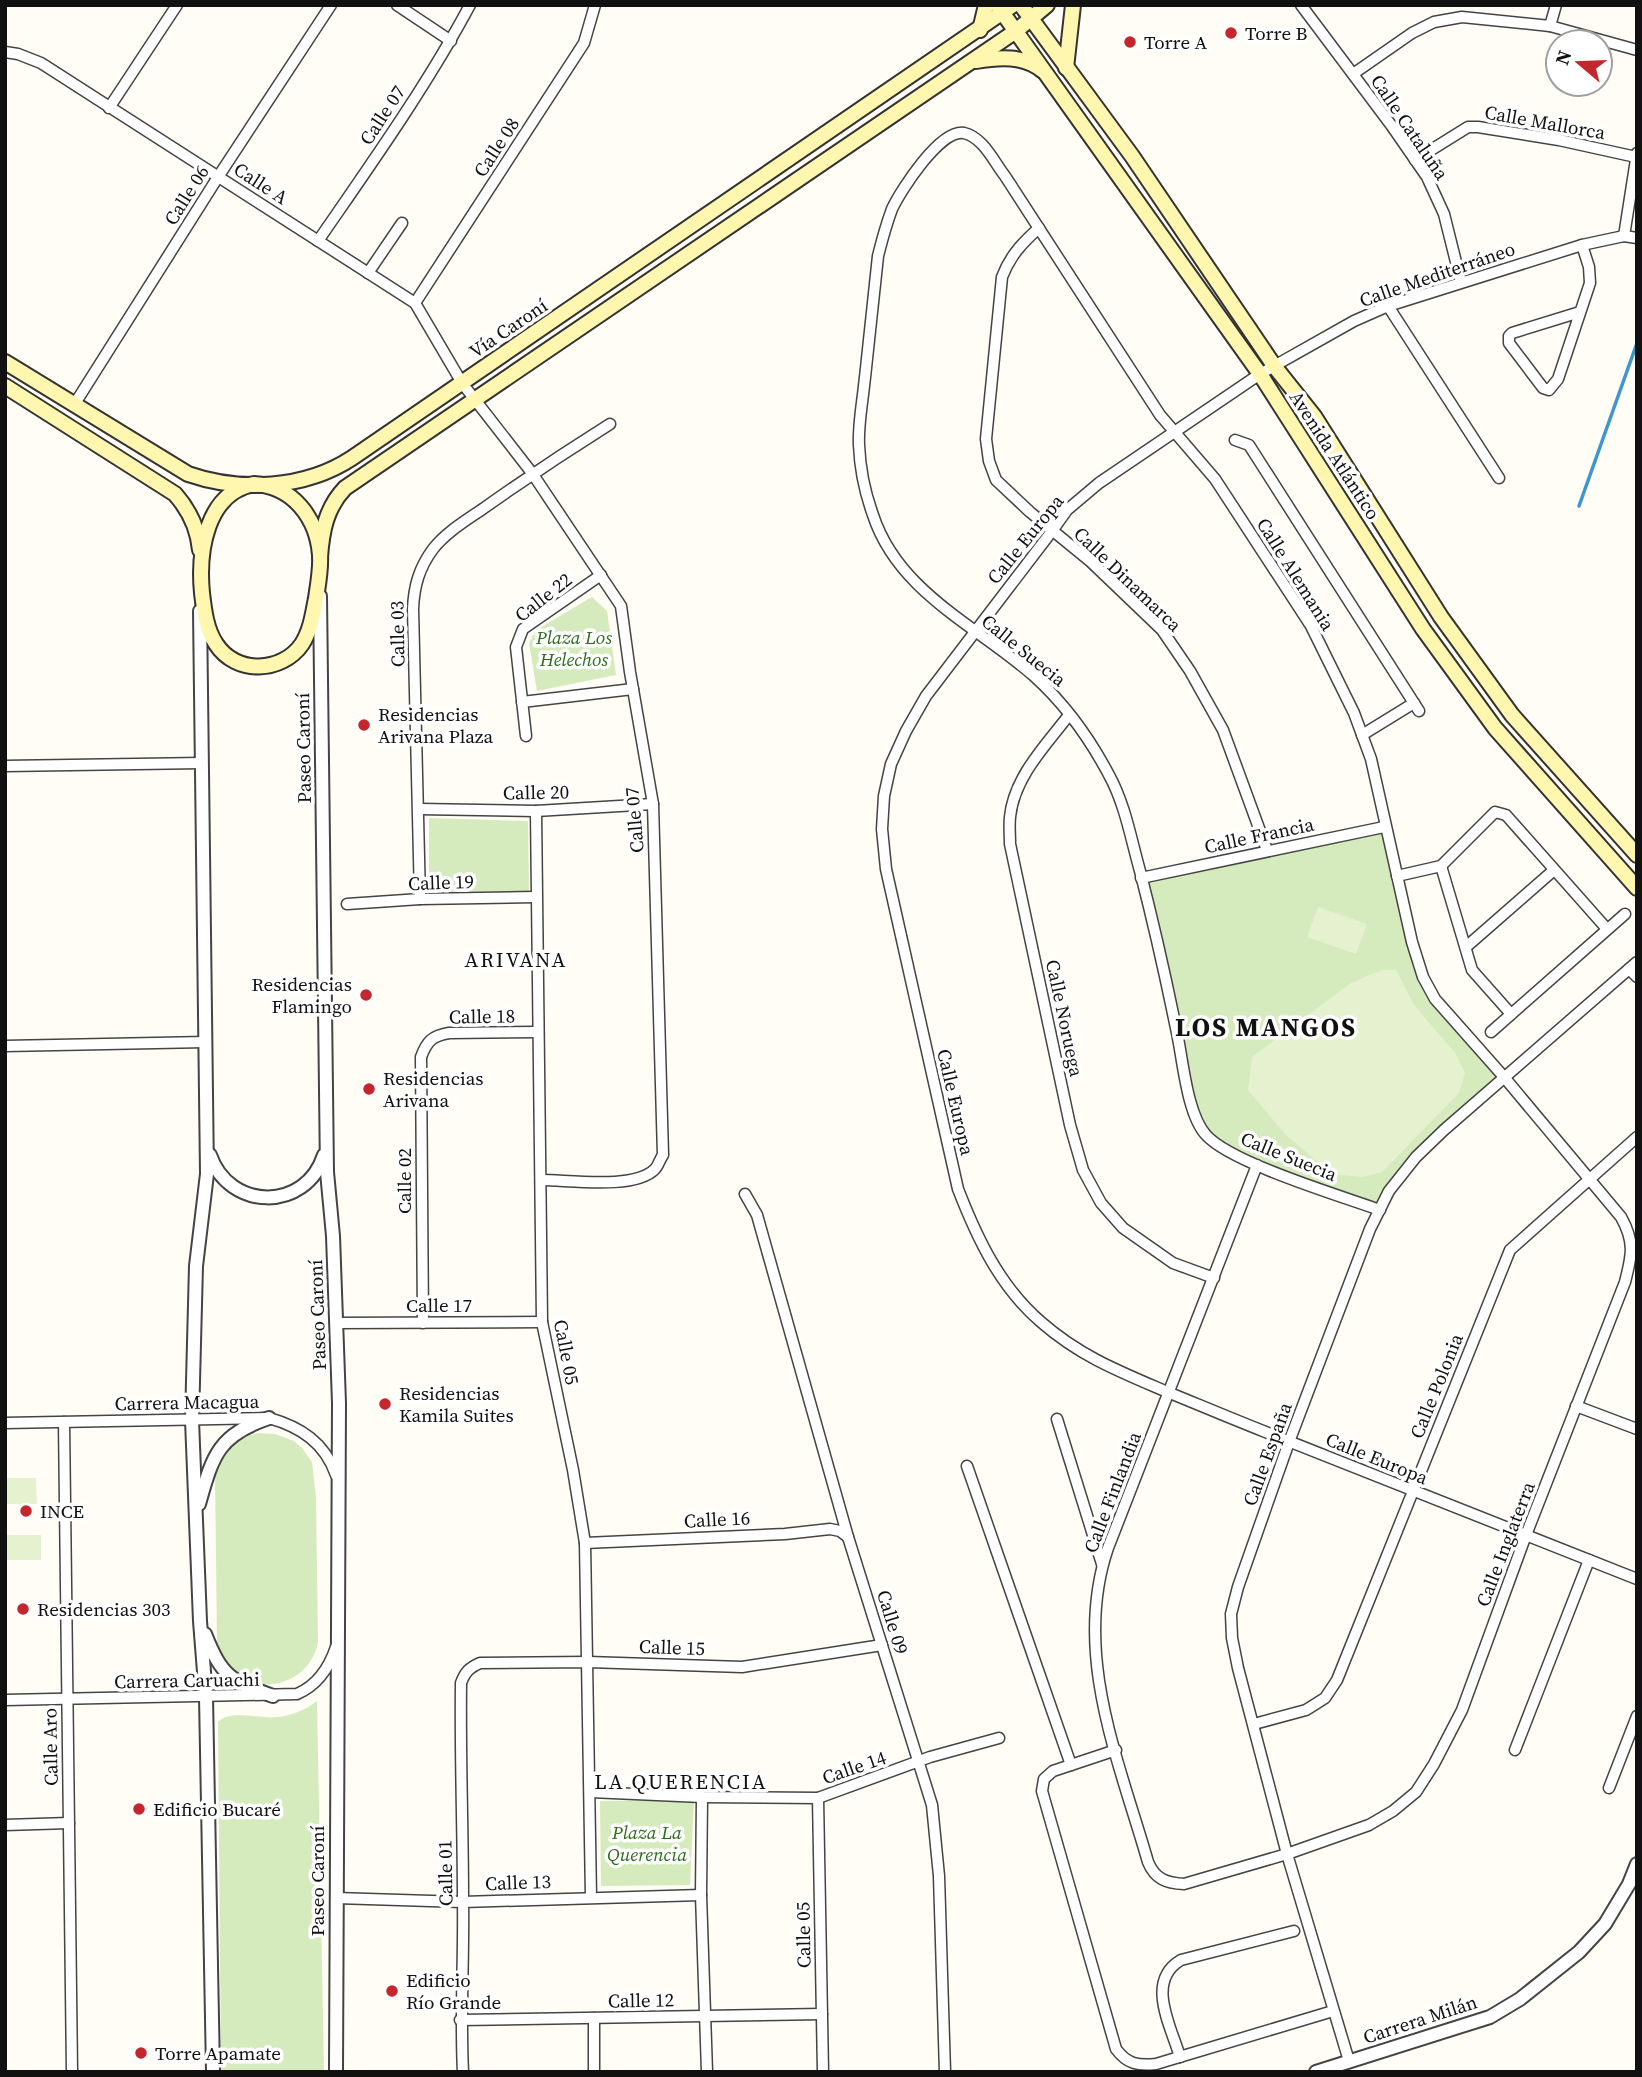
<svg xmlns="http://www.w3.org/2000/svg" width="1642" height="2077" viewBox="0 0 1642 2077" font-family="'Source Serif 4',serif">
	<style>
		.green { fill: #d5ebbd }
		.pitch { fill: #e6f2cf }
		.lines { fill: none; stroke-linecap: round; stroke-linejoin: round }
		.stream { stroke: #3f96cf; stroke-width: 3.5 }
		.minor-casing { stroke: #444; stroke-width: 13 }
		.tertiary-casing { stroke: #444; stroke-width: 16 }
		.secondary-casing { stroke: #333; stroke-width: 18 }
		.minor { stroke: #fff; stroke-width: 10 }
		.tertiary { stroke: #fff; stroke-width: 12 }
		.secondary { stroke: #fff6b0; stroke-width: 14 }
		.poi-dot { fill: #c4262e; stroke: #fff; stroke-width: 2.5 }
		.labels { text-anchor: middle; stroke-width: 7; stroke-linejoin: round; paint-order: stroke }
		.poi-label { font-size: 19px; fill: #111; stroke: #fff; text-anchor: start }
		.street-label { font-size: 19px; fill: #111; stroke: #fff }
		.park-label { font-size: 19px; font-style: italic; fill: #2f6b1f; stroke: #fff }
		.neighbourhood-label { font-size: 21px; letter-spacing: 2px; fill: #111; stroke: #fff }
		.district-label { font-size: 26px; font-weight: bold; letter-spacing: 2px; fill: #111; stroke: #fff }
	</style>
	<rect width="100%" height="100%" fill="#fffdf5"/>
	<g class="green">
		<path d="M592 597 607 611 616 675 537 691 529 643 536 630Z"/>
		<path d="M429 818 528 821 529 891 429 892Z"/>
		<path d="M1384 827 1412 942 1435 999 1504 1077 1444 1130 1380 1210 1220 1146 1197 1118 1141 878Z"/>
		<path d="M259 1433 275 1434 294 1441 302 1448 312 1462 316 1498 318 1642C307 1698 226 1699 217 1643L215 1471C225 1450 236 1438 259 1433Z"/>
		<path d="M317 1701 324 2072H221L218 1722C230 1709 260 1719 277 1717 292 1716 305 1710 317 1701Z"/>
		<path d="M694 1800 690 1885 601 1886 600 1801Z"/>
	</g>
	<g class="pitch">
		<path d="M1318 907 1367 924 1356 954 1307 937Z"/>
		<path d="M1382 970H1396L1414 1005 1456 1054 1465 1073 1459 1093 1382 1172 1362 1177 1332 1174 1286 1135 1248 1090 1252 1057 1351 983Z"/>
		<path d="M5 1478H36L37 1504H5Z"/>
		<rect x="5" y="1535" width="36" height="25"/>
	</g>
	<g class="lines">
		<path class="stream" d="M1579 506 1637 343"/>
		<g class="minor-casing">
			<g id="minor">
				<path d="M397 5 451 41"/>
				<path d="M1301 5 1391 125 1427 177 1444 214 1461 282"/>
				<path d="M1550 26 1556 5"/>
				<path d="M5 52 18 54 41 63 415 303 462 383 532 473 621 606 630 672 653 804 663 1155C660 1159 658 1166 655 1169 635 1190 569 1180 542 1180"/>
				<path d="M1353 74 1412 33 1434 22 1462 17 1550 26 1637 50"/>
				<path d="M109 108 177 5"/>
				<path d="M1415 160 1468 127H1478L1559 140 1636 157"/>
				<path d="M1039 228C1022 243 1010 256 1002 277L986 439 989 461 996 480 1030 512 1091 562 1162 630 1190 671 1223 730 1267 850"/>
				<path d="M1624 236 1637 153"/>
				<path d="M1637 238 1624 236 1582 245 1388 306 1354 321 1260 374 1099 483 1067 510 1052 531 926 696 906 731 891 764 884 796 882 829 886 869 958 1189C977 1238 1000 1287 1041 1322 1080 1356 1118 1371 1165 1391 1197 1404 1230 1418 1263 1431 1387 1481 1512 1529 1637 1579"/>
				<path d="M318 241C371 164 426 87 470 5"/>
				<path d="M368 273 402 223"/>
				<path d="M415 303 584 43 595 5"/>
				<path d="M1388 306 1499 478"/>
				<path d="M1580 312 1512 333 1509 336V343L1543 388 1549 390 1558 379 1590 283 1589 267 1582 245"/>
				<path d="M74 405 218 177 331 5"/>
				<path d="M1235 440 1249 445 1419 711"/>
				<path d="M522 702 633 689"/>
				<path d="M1069 715C1046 745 1014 777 1010 817 1009 826 1010 835 1010 844L1070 1125 1083 1170 1101 1203 1123 1228 1173 1263 1214 1278"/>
				<path d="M1362 735 1414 703"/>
				<path d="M526 736 516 647 523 629 601 575"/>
				<path d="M5 766 202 763"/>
				<path d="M419 809 536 811 653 804"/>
				<path d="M536 811 542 1322 573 1470 585 1543 591 1897"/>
				<path d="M1441 866 1472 970 1511 1014"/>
				<path d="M1397 876 1441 866 1495 812 1506 815 1607 929"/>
				<path d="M1141 878 1384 827"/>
				<path d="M420 899 413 609C414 586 419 568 433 549 446 532 467 520 484 508 525 479 567 451 610 424"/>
				<path d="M347 904 420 899 536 897"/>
				<path d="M1466 947 1554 870"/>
				<path d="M1629 969 1637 977"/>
				<path d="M1491 1032 1625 914"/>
				<path d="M5 1046 206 1042"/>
				<path d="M1257 1165 1108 1548C1072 1653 1119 1761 1148 1862 1155 1879 1166 1883 1184 1884L1287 1854 1369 1825 1393 1811 1416 1792 1434 1764 1462 1710 1526 1535 1625 1282C1632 1255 1635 1242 1621 1217L1504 1077 1435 999 1423 977 1412 942 1371 759 1354 713 1311 626 1215 479 1160 415 1005 176C994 162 983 137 964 133 940 129 901 190 892 209 886 225 882 240 878 256 873 300 869 343 864 386 862 405 858 426 859 445 860 469 865 493 873 515 898 592 977 626 1034 676 1065 704 1090 739 1109 775 1125 804 1131 839 1140 871 1154 925 1166 979 1177 1033 1183 1061 1187 1114 1206 1135 1231 1163 1341 1196 1380 1210"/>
				<path d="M745 1194 757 1215 848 1537 932 1805 939 1876 945 2072"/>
				<path d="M336 1323 542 1322"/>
				<path d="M423 1323 421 1057C427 1041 432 1036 449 1033L538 1032"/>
				<path d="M1576 1406 1637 1429"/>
				<path d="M1057 1419 1102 1564"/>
				<path d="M64 1422 72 2072"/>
				<path d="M5 1423 269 1418C301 1427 325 1443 336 1475"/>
				<path d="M967 1466 1071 1765"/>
				<path d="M585 1543 785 1534 830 1529 840 1531 848 1537"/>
				<path d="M5 1700 297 1694C318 1685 329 1668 336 1647"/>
				<path d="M1254 1724 1306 1710 1325 1698 1337 1680 1510 1250 1637 1137"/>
				<path d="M1116 1750 1053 1771 1044 1779 1042 1791 1116 2049C1127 2064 1138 2066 1156 2064L1333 2011"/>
				<path d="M1515 1750 1589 1560"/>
				<path d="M1609 1788 1637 1716"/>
				<path d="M590 1792 702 1797 818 1798 930 1757 999 1738"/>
				<path d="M702 1797 701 1895 707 2072"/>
				<path d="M818 1798 823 2072"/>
				<path d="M5 1825 69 1823"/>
				<path d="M336 1898 463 1902 701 1895"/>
				<path d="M594 2018V2072"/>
				<path d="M460 2020 822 2014"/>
				<path d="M1180 2057C1171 2026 1145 1981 1181 1960L1294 1931"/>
				<path d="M1349 2061 1287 1854 1238 1668 1232 1638 1231 1614 1238 1587 1289 1442 1370 1229 1389 1191 1416 1157 1444 1130 1637 962"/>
				<path d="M463 2072C460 2015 464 1958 463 1901 463 1828 460 1756 461 1683 465 1672 469 1668 480 1663L588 1662 742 1667 882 1645"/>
			</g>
		</g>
		<g class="tertiary-casing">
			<g id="tertiary">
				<path d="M320 596 327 1172 333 1236 339 1403 336 2072"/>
				<path d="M200 611 207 1174 196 1266 192 1420 200 1621 206 1697 213 2072"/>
				<path d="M210 1155C229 1211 306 1212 324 1155"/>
				<path d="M199 1504C213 1455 218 1435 269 1418"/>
				<path d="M205 1634C222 1677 231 1681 273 1696"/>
				<path d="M1316 2072 1490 2017 1520 1999 1579 1952 1605 1924 1629 1884 1637 1864"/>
			</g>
		</g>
		<g class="secondary-casing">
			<g id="secondary">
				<path d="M997 5 1260 374 1423 629 1495 728 1637 888"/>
				<path d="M1021 5 1132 156 1275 367 1314 416 1441 617 1512 715 1637 855"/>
				<path d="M980 30 986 5"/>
				<path d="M976 61C999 57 1024 55 1043 71"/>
				<path d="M1066 68 1073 5"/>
				<path d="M5 362 188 474C240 492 305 489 352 458L1013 5"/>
				<path d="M5 386 175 494C190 511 198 528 200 550"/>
				<path d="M254 484C293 486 317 518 320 555 321 569 318 585 316 598 313 613 311 630 302 644 282 673 236 675 216 644 206 629 204 610 202 593 198 552 206 493 254 484Z"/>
				<path d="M320 557C322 531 326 508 345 488L1016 31 1047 5"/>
			</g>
		</g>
		<use href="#minor" class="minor"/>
		<use href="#tertiary" class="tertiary"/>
		<use href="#secondary" class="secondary"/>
	</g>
	<g class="poi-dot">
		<circle cx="1231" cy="33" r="7"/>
		<circle cx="1130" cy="42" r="7"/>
		<circle cx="364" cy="725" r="7"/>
		<circle cx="366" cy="995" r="7"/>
		<circle cx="369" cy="1089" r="7"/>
		<circle cx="385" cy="1404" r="7"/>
		<circle cx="26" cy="1511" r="7"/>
		<circle cx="23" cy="1609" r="7"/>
		<circle cx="139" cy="1809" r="7"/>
		<circle cx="392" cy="1991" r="7"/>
		<circle cx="141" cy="2053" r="7"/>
	</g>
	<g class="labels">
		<g class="poi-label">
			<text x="1245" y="40">Torre B</text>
			<text x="1144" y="49">Torre A</text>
			<text x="378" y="721">Residencias<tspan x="378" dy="22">Arivana Plaza</tspan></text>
			<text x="352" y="991" text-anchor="end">Residencias<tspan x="352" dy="22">Flamingo</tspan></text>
			<text x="383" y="1085">Residencias<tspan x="383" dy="22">Arivana</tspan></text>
			<text x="399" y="1400">Residencias<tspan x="399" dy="22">Kamila Suites</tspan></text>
			<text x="40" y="1518">INCE</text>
			<text x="37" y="1616">Residencias 303</text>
			<text x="153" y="1816">Edificio Bucaré</text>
			<text x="406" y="1987">Edificio<tspan x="406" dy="22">Río Grande</tspan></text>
			<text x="155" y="2060">Torre Apamate</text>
		</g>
		<g class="street-label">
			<text transform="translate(382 115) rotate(-57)" y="7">Calle 07</text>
			<text transform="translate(1545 122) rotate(10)" y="7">Calle Mallorca</text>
			<text transform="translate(1410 127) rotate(56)" y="7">Calle Cataluña</text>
			<text transform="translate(496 147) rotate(-57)" y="7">Calle 08</text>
			<text transform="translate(261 183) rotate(33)" y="7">Calle A</text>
			<text transform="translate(186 195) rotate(-58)" y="7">Calle 06</text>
			<text transform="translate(1437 274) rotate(-19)" y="7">Calle Mediterráneo</text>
			<text transform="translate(508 328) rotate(-34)" y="7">Vía Caroní</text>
			<text transform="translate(1335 455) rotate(57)" y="7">Avenida Atlántico</text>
			<text transform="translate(1025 539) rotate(-51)" y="7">Calle Europa</text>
			<text transform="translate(1296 574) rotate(58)" y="7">Calle Alemania</text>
			<text transform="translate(1128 579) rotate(44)" y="7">Calle Dinamarca</text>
			<text transform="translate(543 597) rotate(-38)" y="7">Calle 22</text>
			<text transform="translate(397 634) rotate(-91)" y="7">Calle 03</text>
			<text transform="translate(1024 650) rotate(39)" y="7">Calle Suecia</text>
			<text transform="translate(303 748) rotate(-91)" y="7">Paseo Caroní</text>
			<text transform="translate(536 792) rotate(-1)" y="7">Calle 20</text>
			<text transform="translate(634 820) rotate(-95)" y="7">Calle 07</text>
			<text transform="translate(1259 835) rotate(-12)" y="7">Calle Francia</text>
			<text transform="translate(441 882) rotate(-2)" y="7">Calle 19</text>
			<text transform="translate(482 1016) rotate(-1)" y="7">Calle 18</text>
			<text transform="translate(1065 1018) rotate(78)" y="7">Calle Noruega</text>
			<text transform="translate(956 1102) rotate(77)" y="7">Calle Europa</text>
			<text transform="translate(1289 1156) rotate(22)" y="7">Calle Suecia</text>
			<text transform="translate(404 1181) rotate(-90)" y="7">Calle 02</text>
			<text x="439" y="1312">Calle 17</text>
			<text transform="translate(317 1315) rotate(-92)" y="7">Paseo Caroní</text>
			<text transform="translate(567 1352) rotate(79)" y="7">Calle 05</text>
			<text transform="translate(1436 1386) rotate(-68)" y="7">Calle Polonia</text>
			<text transform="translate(187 1402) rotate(-1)" y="7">Carrera Macagua</text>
			<text transform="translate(1267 1454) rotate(-70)" y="7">Calle España</text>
			<text transform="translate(1377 1458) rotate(22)" y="7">Calle Europa</text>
			<text transform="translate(1112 1492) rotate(-69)" y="7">Calle Finlandia</text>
			<text transform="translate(717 1519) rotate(-3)" y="7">Calle 16</text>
			<text transform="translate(1505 1544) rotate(-69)" y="7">Calle Inglaterra</text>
			<text transform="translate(893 1622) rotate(73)" y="7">Calle 09</text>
			<text transform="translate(672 1647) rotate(2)" y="7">Calle 15</text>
			<text transform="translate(187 1680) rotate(-1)" y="7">Carrera Caruachi</text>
			<text transform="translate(50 1747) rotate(-91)" y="7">Calle Aro</text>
			<text transform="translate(854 1767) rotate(-19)" y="7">Calle 14</text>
			<text transform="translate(445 1873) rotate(-91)" y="7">Calle 01</text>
			<text transform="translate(317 1881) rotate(-90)" y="7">Paseo Caroní</text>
			<text transform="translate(518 1882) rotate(-2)" y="7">Calle 13</text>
			<text transform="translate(803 1935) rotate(-91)" y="7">Calle 05</text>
			<text transform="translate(641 2000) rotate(-1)" y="7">Calle 12</text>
			<text transform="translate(1420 2019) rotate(-18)" y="7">Carrera Milán</text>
		</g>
		<g class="park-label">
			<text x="574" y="644">Plaza Los<tspan x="574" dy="22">Helechos</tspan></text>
			<text x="647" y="1839">Plaza La<tspan x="647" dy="22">Querencia</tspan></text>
		</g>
		<g class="neighbourhood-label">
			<text x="516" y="967">ARIVANA</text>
			<text x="681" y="1789">LA QUERENCIA</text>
		</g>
		<g class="district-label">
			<text x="1266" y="1036">LOS MANGOS</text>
		</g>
	</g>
	<rect width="1642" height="2077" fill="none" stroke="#111111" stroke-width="14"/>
	<g transform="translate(1579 63) rotate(289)"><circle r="33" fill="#ffffff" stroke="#a0a0a0" stroke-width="2"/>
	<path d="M0-5L12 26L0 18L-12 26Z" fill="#c4262e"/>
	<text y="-10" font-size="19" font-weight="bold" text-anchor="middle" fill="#111111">N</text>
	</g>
</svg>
